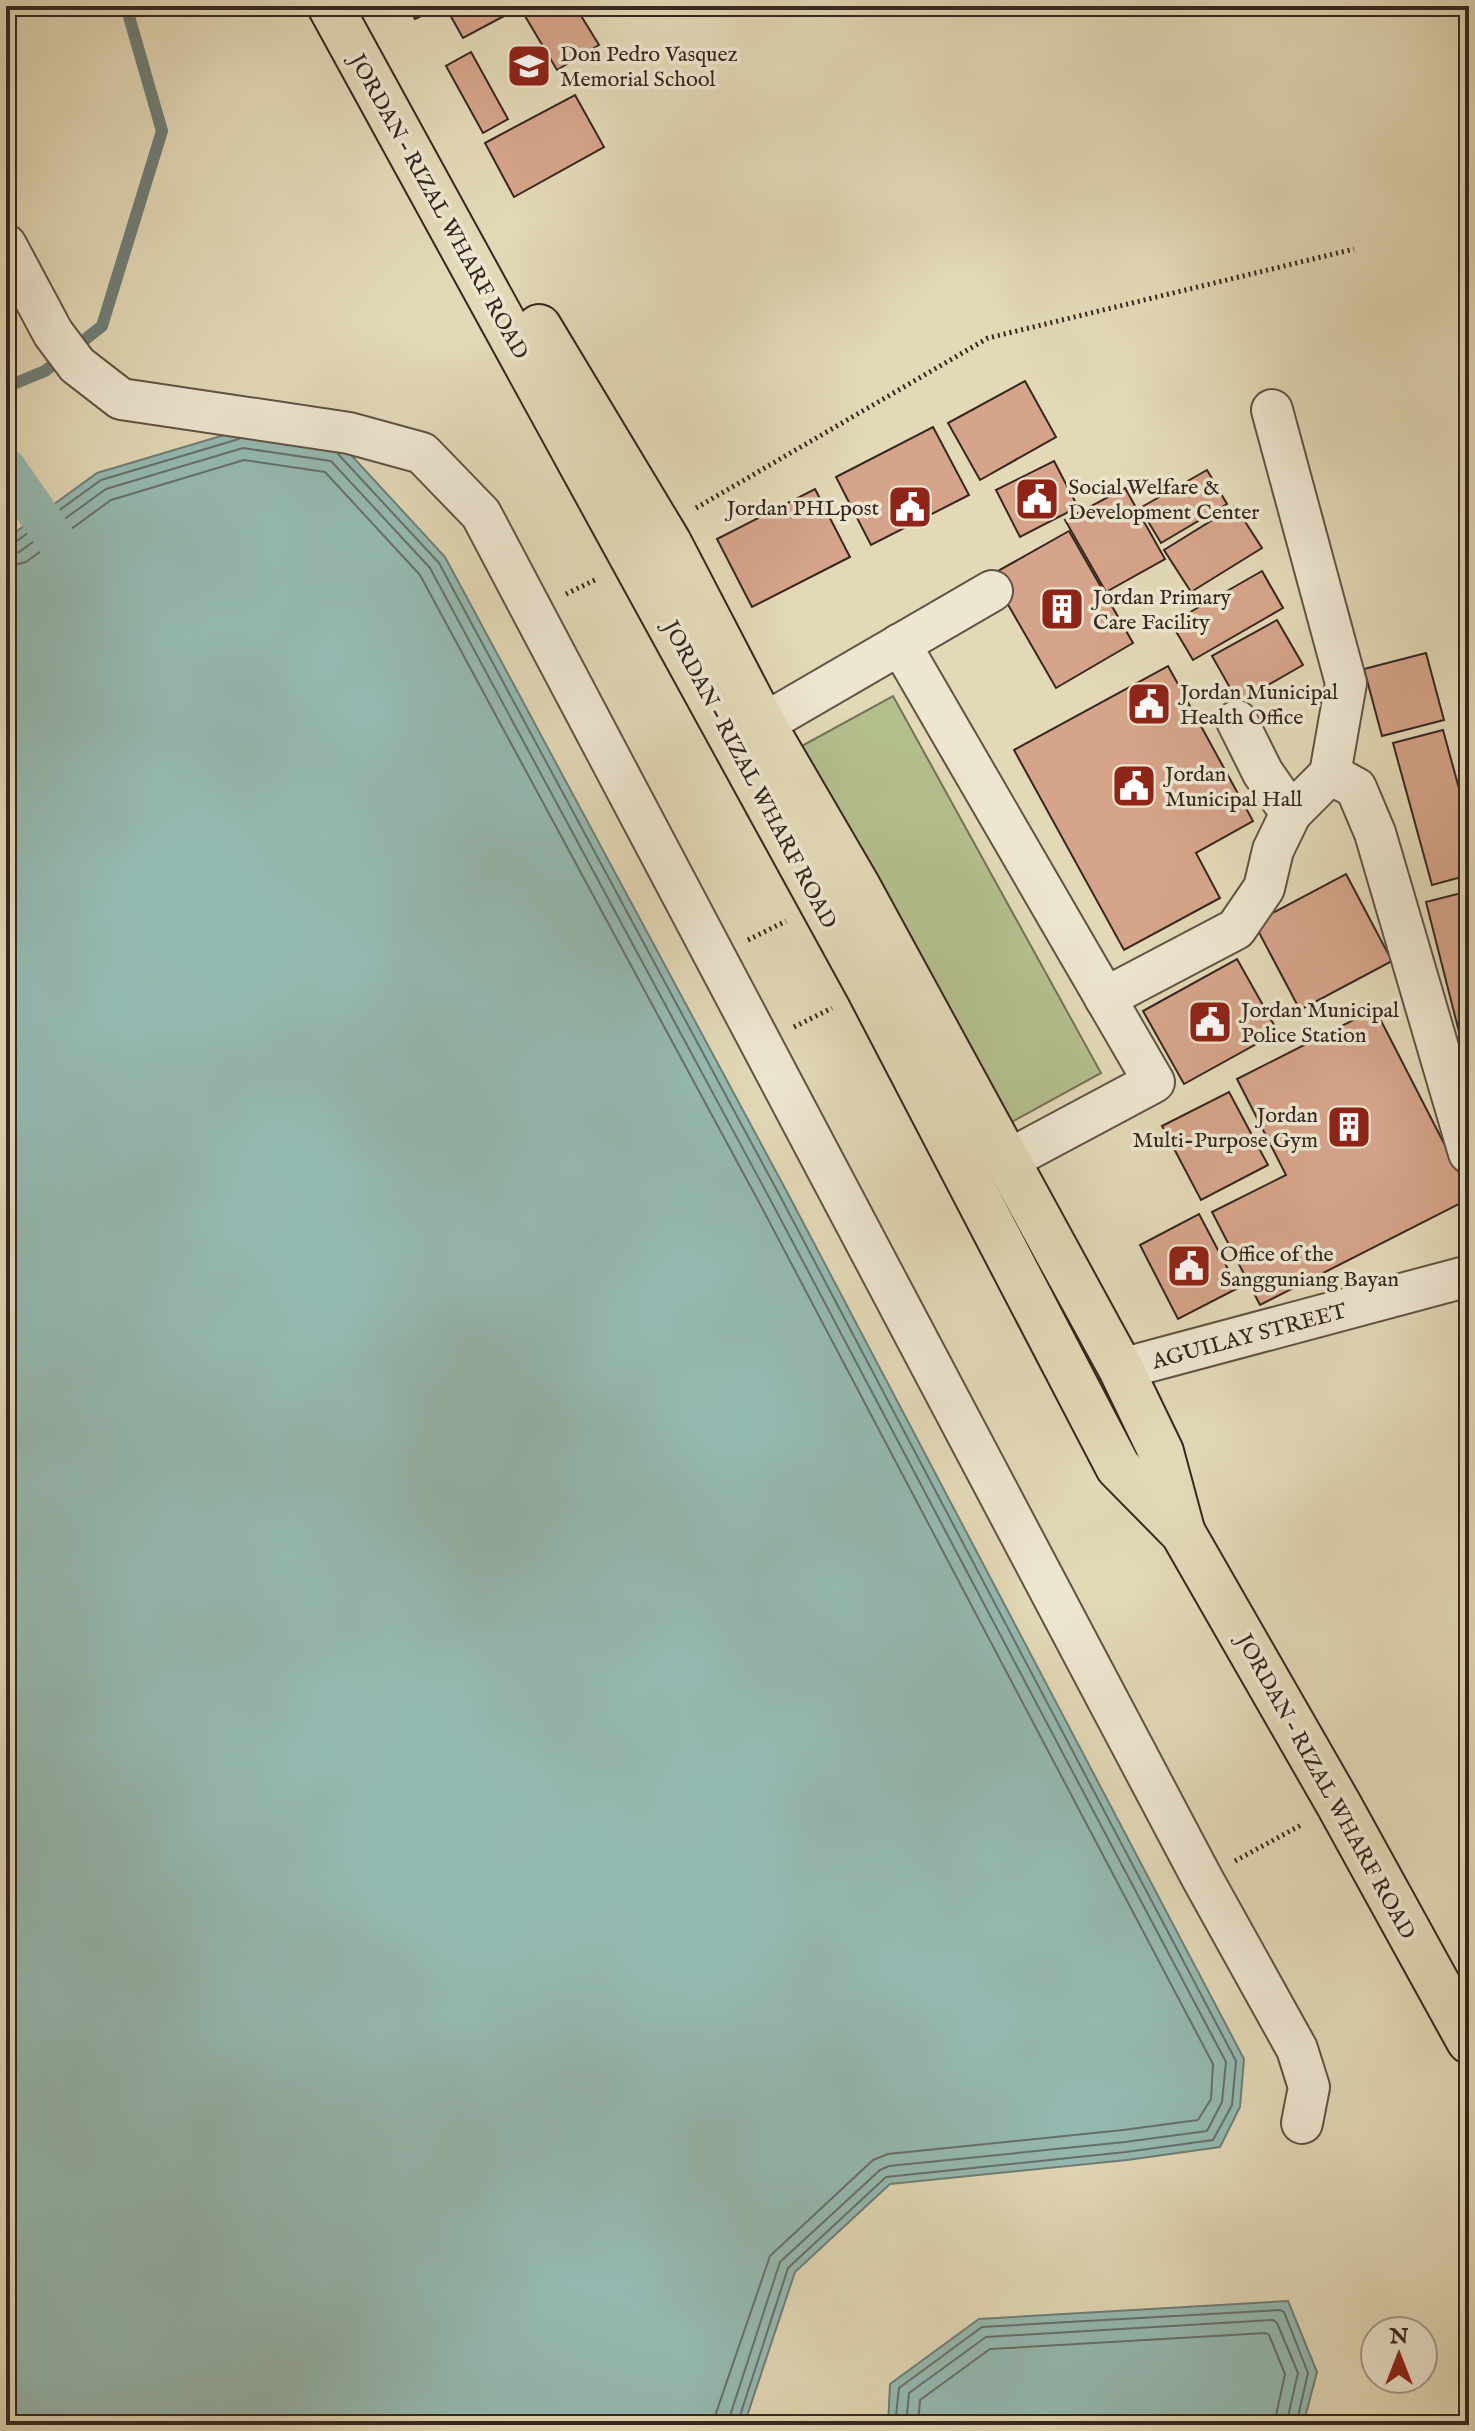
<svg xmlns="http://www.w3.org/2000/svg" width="1475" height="2431" viewBox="0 0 1475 2431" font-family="'IM FELL English',serif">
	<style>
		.green { fill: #b4bf8e; stroke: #757257; stroke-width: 2 }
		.water { fill: #95bab2; stroke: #6f7f78; stroke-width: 2 }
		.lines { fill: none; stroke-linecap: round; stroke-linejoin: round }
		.shore { stroke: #667069; stroke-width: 2 }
		.stream { stroke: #6f7f78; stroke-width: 12 }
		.canal { stroke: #95bab2; stroke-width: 40 }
		.building { fill: #d6a48a; stroke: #362620; stroke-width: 2 }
		.minor-casing { stroke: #615346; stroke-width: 44 }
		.major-casing { stroke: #362620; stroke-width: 48 }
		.path { stroke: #362620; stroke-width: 5; stroke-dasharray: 2 4; stroke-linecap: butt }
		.minor { stroke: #ede6d0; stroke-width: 40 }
		.major { stroke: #e3d9b7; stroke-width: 44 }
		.labels { text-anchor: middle; stroke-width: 7; stroke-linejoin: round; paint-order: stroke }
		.poi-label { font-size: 22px; fill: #362620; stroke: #ede6d0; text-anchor: start }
		.street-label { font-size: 22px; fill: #362620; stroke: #ede6d0 }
	</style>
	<rect width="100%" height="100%" fill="#e3d9b7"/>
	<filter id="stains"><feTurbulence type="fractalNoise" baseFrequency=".0025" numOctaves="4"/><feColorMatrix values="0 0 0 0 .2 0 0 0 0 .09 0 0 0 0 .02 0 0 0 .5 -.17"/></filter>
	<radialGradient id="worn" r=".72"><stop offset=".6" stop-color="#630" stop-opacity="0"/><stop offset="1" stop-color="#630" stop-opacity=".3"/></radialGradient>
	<path class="green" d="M893 696 1101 1073 1008 1124 800 747Z"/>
	<g class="water">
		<path d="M241 430 340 443 445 557 787 1192 1244 2059 1240 2107 1220 2147 1127 2160 890 2184 795 2272 744 2425H17L6 2401V539L97 473Z"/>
		<path d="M1288 2301 1317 2372 1303 2425H888L890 2384 979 2319Z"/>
	</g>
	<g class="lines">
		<g class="shore">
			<path d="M338 454 439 563 780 1196 1236 2061 1232 2105 1213 2140 1126 2152 886 2177 788 2268 737 2425"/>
			<path d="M6 545 14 543 101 480 239 439"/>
			<path d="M6 555 19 552 106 489 243 448 331 461 430 568 771 1201 1226 2062 1222 2102 1207 2131 1125 2142 889 2166 880 2170 780 2262 727 2425"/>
			<path d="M6 567 26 562 111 500 244 460 325 472 420 575 761 1206 1213 2064 1211 2099 1198 2120 1123 2130 888 2154 873 2160 770 2256 716 2413 715 2425"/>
			<path d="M895 2425 899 2388 982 2327 1280 2310 1284 2312 1308 2373 1296 2425"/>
			<path d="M906 2425 909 2393 986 2337 1273 2320 1277 2323 1298 2373 1286 2425"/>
			<path d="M918 2425 920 2400 990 2349 1266 2333 1269 2335 1285 2374 1274 2425"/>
		</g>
		<path class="stream" d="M6 387 45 371 102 326 162 131 126 6"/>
		<path class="canal" d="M6 468 70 560"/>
	</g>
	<g class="building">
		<path d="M408 6H432L434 10 415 19Z"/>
		<path d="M445 6H498L504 16 463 38Z"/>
		<path d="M519 6H575L599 45 557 70Z"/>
		<path d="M471 52 508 119 483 133 446 66Z"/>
		<path d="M575 95 604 147 514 197 485 143Z"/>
		<path d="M1025 381 1056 437 980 480 948 423Z"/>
		<path d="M933 427 969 495 871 545 836 477Z"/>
		<path d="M1054 461 1078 507 1020 537 996 490Z"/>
		<path d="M1207 470 1227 504 1161 543 1140 508Z"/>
		<path d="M1125 488 1165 559 1106 592 1065 520Z"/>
		<path d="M815 489 850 557 752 607 717 539Z"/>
		<path d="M1235 506 1262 548 1191 592 1164 550Z"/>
		<path d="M1069 531 1133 643 1056 688 991 575Z"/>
		<path d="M1262 571 1283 608 1193 660 1171 623Z"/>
		<path d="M1277 620 1303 665 1238 702 1212 656Z"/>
		<path d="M1426 653 1444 720 1382 736 1364 669Z"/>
		<path d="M1168 666 1253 821 1196 853 1220 898 1124 950 1014 750Z"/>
		<path d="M1443 730 1469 825V875L1432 885 1393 743Z"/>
		<path d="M1346 874 1392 961 1300 1010 1254 923Z"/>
		<path d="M1469 891V1071L1426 902Z"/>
		<path d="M1237 959 1278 1032 1184 1084 1143 1011Z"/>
		<path d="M1375 1009 1469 1192V1199L1260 1305 1212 1212 1286 1175 1237 1079Z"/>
		<path d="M1229 1092 1268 1165 1201 1200 1162 1126Z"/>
		<path d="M1199 1214 1238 1288 1178 1319 1140 1245Z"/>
	</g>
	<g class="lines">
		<g class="minor-casing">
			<g id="minor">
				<path d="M6 245 53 333 77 365 121 399 349 433 422 453 481 514 1202 1878 1297 2049 1309 2087 1302 2123"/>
				<path d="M1272 410 1346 683 1330 774"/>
				<path d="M900 644 1154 1082 1008 1160"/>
				<path d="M763 724 992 591"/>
				<path d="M1291 813 1330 774 1356 788 1375 833 1469 1153"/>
				<path d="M1105 998 1236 929 1264 888 1273 850 1291 813 1263 773 1237 721"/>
				<path d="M1121 1369 1469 1276"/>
			</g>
		</g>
		<g class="major-casing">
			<g id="major">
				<path d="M330 6 869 989 1118 1467 1183 1533 1339 1805 1469 2041"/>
				<path d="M539 327 669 543 763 724 857 885 1121 1369 1161 1452 1182 1530"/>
			</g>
		</g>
		<g class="path">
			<path d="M696 508 988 338 1354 249"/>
			<path d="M566 594 597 579"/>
			<path d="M748 940 786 921"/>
			<path d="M794 1027 832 1008"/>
			<path d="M1235 1861 1303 1824"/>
		</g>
		<use href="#minor" class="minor"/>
		<use href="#major" class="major"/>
	</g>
	<defs>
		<g id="school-square" transform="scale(2.3)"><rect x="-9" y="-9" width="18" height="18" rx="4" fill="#8f2418" stroke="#ede6d0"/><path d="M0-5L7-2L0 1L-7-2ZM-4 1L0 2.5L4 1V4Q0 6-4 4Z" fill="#fff"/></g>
		<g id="civic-square" transform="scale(2.3)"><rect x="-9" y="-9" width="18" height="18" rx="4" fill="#8f2418" stroke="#ede6d0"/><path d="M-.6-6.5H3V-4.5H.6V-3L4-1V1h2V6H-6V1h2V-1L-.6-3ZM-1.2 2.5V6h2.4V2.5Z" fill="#fff"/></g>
		<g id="building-square" transform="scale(2.3)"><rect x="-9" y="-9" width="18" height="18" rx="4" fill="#8f2418" stroke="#ede6d0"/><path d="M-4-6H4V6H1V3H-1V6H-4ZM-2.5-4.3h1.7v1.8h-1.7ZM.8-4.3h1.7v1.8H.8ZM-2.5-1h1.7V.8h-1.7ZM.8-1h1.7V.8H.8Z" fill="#fff"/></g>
	</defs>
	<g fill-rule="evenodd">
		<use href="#school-square" x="529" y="66"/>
		<use href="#civic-square" x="1037" y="499"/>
		<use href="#civic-square" x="910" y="507"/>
		<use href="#building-square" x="1062" y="609"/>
		<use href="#civic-square" x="1149" y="704"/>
		<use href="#civic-square" x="1134" y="786"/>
		<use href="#civic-square" x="1210" y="1022"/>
		<use href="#building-square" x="1349" y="1127"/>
		<use href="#civic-square" x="1189" y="1266"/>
	</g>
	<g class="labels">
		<g class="poi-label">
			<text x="560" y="61">Don Pedro Vasquez<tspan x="560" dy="25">Memorial School</tspan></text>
			<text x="1068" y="494">Social Welfare &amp;<tspan x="1068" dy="25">Development Center</tspan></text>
			<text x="879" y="515" text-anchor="end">Jordan PHLpost</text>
			<text x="1093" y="604">Jordan Primary<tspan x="1093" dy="25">Care Facility</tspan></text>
			<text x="1180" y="699">Jordan Municipal<tspan x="1180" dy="25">Health Office</tspan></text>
			<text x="1165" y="781">Jordan<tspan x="1165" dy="25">Municipal Hall</tspan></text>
			<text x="1241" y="1017">Jordan Municipal<tspan x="1241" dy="25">Police Station</tspan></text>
			<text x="1318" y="1122" text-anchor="end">Jordan<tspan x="1318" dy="25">Multi-Purpose Gym</tspan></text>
			<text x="1220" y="1261">Office of the<tspan x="1220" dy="25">Sangguniang Bayan</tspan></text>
		</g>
		<g class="street-label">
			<text transform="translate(440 206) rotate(61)" y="8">JORDAN – RIZAL WHARF ROAD</text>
			<text transform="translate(751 774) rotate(62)" y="8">JORDAN – RIZAL WHARF ROAD</text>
			<text transform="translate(1249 1335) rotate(-15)" y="8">AGUILAY STREET</text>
			<text transform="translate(1327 1786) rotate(61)" y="8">JORDAN – RIZAL WHARF ROAD</text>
		</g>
	</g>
	<rect width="1475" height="2431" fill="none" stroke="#e3d9b7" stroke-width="32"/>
	<rect x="8" y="8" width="1459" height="2415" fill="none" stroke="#362620" stroke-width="4"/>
	<rect x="16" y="16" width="1443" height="2399" fill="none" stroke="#362620" stroke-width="2"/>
	<g transform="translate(1399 2355)"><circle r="38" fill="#ede6d0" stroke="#a4998a" stroke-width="2"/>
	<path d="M0-6L14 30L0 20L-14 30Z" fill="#8f2418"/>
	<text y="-12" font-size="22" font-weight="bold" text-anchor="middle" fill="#362620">N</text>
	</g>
	<rect width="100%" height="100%" filter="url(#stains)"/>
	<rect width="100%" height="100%" fill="url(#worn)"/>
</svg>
